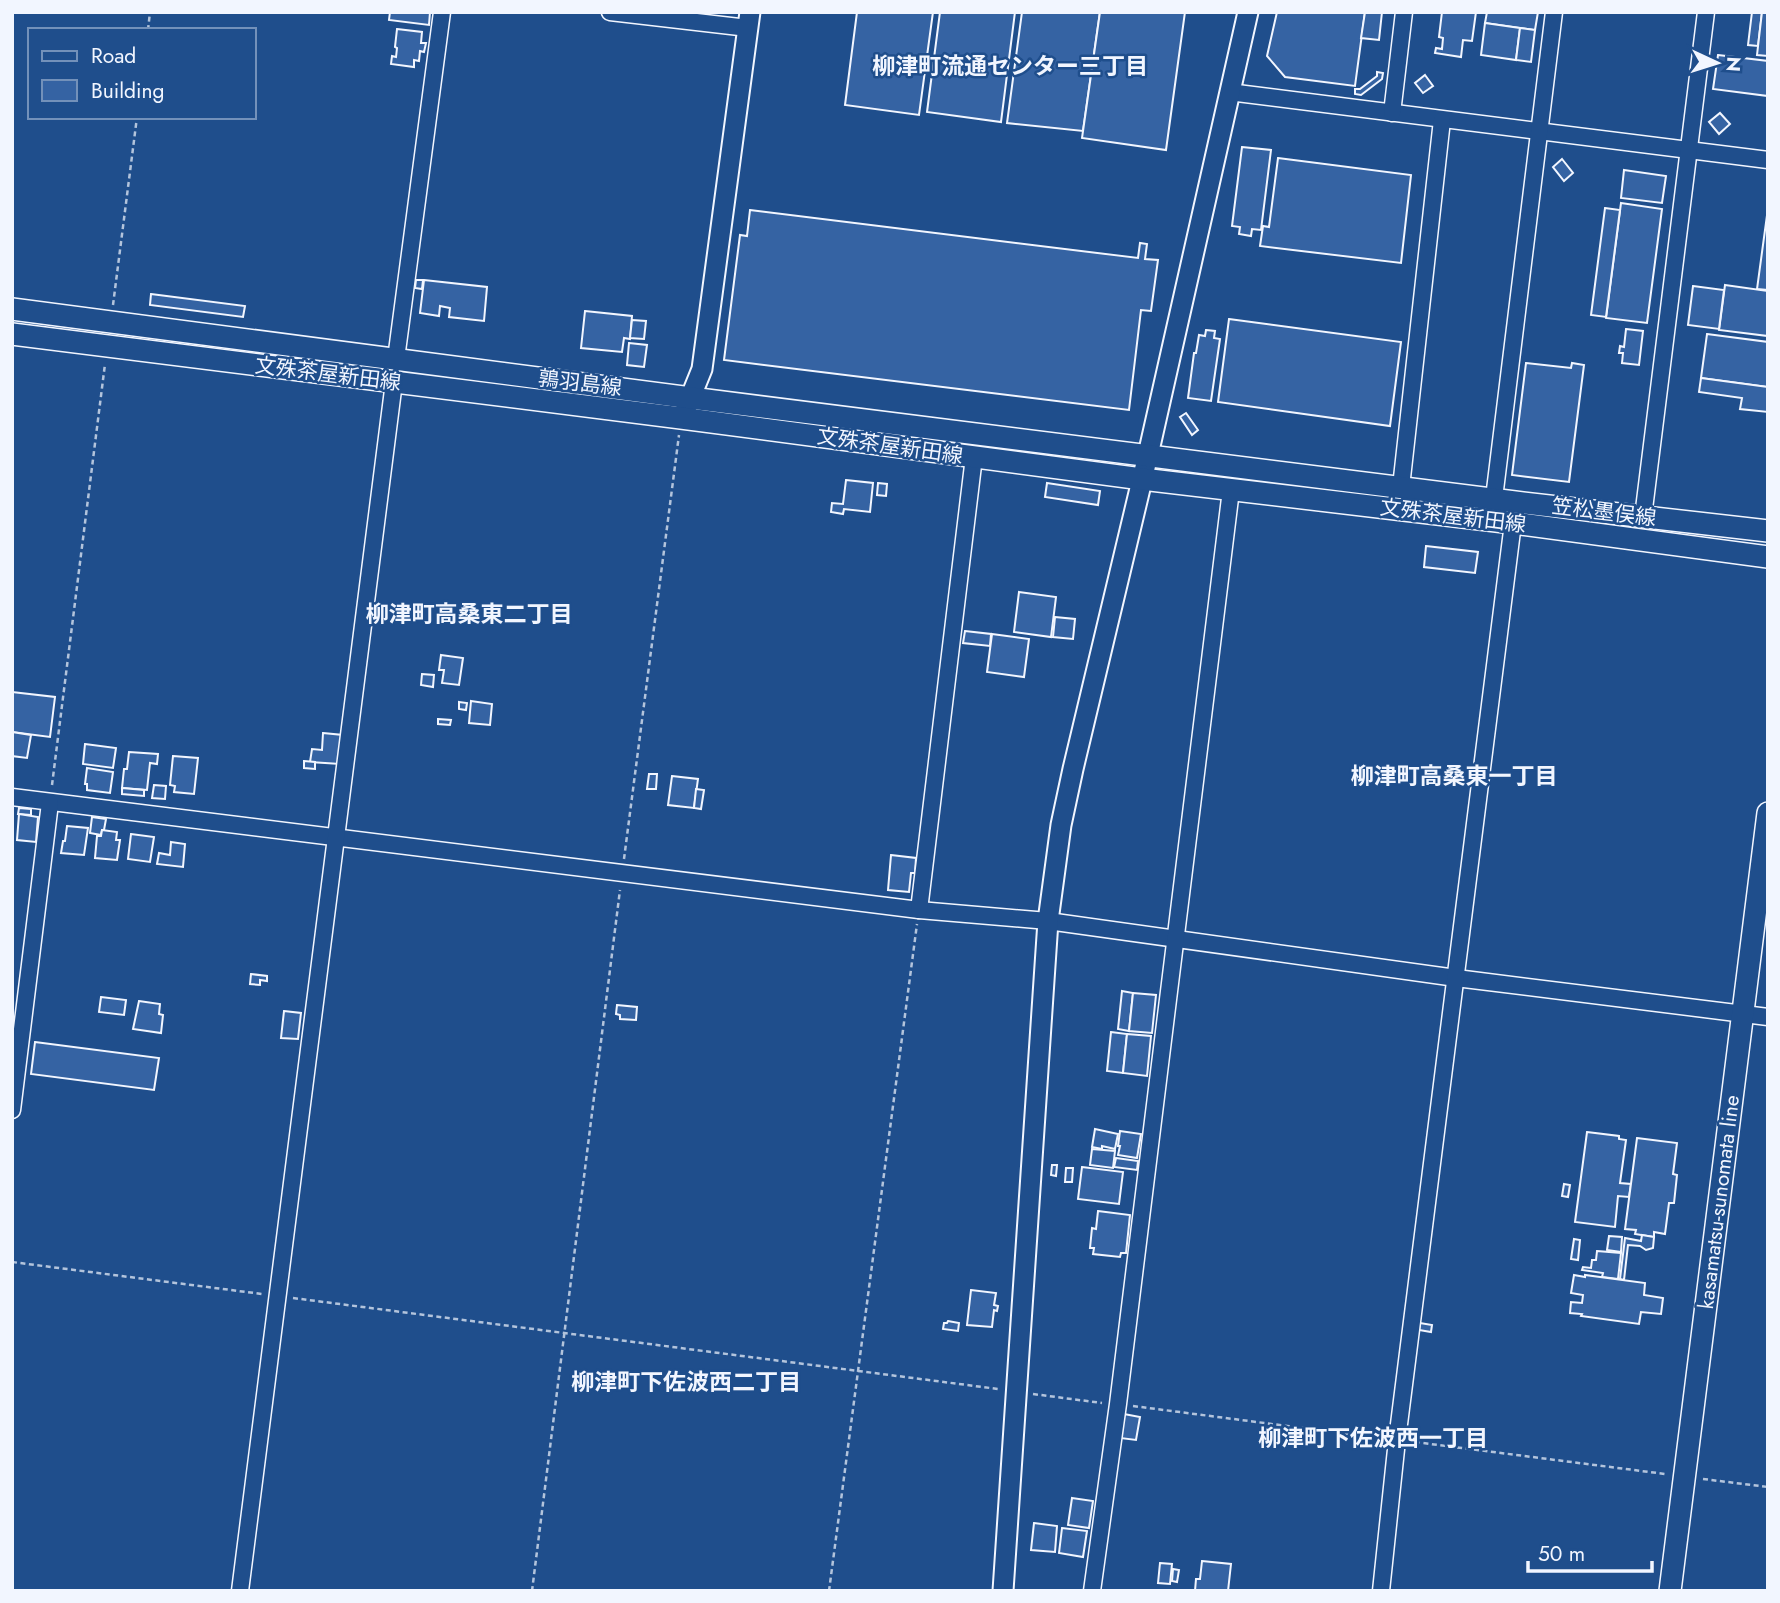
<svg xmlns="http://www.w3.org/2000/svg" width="1780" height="1603" viewBox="0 0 1780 1603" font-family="Jost,'Noto Sans JP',sans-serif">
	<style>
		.building { fill: #3563a3; stroke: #f2f6ff; stroke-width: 2 }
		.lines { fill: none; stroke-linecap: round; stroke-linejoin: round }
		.minor-casing { stroke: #f2f6ff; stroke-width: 19 }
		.tertiary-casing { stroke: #f2f6ff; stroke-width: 23 }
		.secondary-casing { stroke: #f2f6ff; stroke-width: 24 }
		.path { stroke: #b3c4dc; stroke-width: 2.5; stroke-dasharray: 5 3.5; stroke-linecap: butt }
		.minor { stroke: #1f4e8c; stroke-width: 16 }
		.tertiary { stroke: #1f4e8c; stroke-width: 19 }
		.secondary { stroke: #1f4e8c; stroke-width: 21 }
		.labels { text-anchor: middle; stroke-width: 5; stroke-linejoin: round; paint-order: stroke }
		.street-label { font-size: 21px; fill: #f2f6ff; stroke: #1f4e8c }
		.neighbourhood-label { font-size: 23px; font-weight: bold; fill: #f2f6ff; stroke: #1f4e8c }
	</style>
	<rect width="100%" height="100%" fill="#1f4e8c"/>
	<g class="building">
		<path d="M390 12H430L429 25 389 20Z"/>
		<path d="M857 12H933L919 115 845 105Z"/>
		<path d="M940 12H1015L1001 122 927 112Z"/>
		<path d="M1022 12H1100L1083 131 1007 123Z"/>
		<path d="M1100 12H1185L1166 150 1082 138Z"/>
		<path d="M1277 12H1365L1355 86 1285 77 1267 56Z"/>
		<path d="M1365 12H1382L1379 40 1361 38Z"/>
		<path d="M1442 12H1476L1472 41 1463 40 1461 57 1435 53 1436 48 1442 49 1443 38 1439 37Z"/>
		<path d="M1487 12H1538L1535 30 1485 23Z"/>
		<path d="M1752 12H1762L1758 46 1748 45Z"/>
		<path d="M1762 12H1768V56L1757 55Z"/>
		<path d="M1485 23 1520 28 1516 60 1481 55Z"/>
		<path d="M1520 28 1535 30 1531 62 1516 60Z"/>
		<path d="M397 29 422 32 421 43H426L424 52 420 51 419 61 414 60V67L391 64 392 56 396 57 397 48 395 47Z"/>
		<path d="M1718 55 1768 61V96L1713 89Z"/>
		<path d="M1377 72 1383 73 1382 79 1361 95 1355 94V89H1360L1377 76Z"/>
		<path d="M1425 75 1433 86 1423 93 1415 83Z"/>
		<path d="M1720 113 1730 124 1719 134 1709 122Z"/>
		<path d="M1242 147 1271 150 1261 230 1252 229 1251 236 1239 234 1240 227 1232 226Z"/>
		<path d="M1278 158 1411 175 1401 263 1260 246 1263 226 1269 227Z"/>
		<path d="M1562 159 1573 173 1564 181 1553 167Z"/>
		<path d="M1624 170 1666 176 1662 203 1621 198Z"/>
		<path d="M1621 203 1662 209 1647 323 1606 318Z"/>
		<path d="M1605 208 1620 210 1606 317 1591 315Z"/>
		<path d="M1768 208V290L1757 289Z"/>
		<path d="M750 210 1138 258 1140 243 1147 244 1145 259 1158 260 1151 311 1141 310 1129 410 724 360 740 235 747 236Z"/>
		<path d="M416 280H423L422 289 415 288Z"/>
		<path d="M424 280 487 287 484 321 449 317 450 308 440 306 439 316 420 313Z"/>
		<path d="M1725 285 1768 291V336L1719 330Z"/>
		<path d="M1693 286 1724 290 1719 329 1688 325Z"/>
		<path d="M151 294 245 306 243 317 150 305Z"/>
		<path d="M585 311 632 316 630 339 624 338 622 352 581 348Z"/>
		<path d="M1229 319 1401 342 1390 426 1218 402Z"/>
		<path d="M632 320 646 321 644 339 630 338Z"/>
		<path d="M1626 329 1643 331 1639 365 1622 363 1623 353H1619L1620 346 1624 347Z"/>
		<path d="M1206 330 1215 331 1214 338 1220 339 1211 401 1188 398 1194 353H1196L1199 335 1205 336Z"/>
		<path d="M1707 334 1768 342V387L1701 378Z"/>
		<path d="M629 343 647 345 644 367 627 365Z"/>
		<path d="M1526 363 1571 368 1572 363 1584 365 1569 482 1512 475Z"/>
		<path d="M1701 378 1768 387V412L1740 409 1742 398 1699 392Z"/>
		<path d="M1186 413 1198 430 1192 435 1180 417Z"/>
		<path d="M846 480 873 483 870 512 844 509 843 514 831 512 832 503 843 504Z"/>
		<path d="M878 483 887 484 886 496 877 495Z"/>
		<path d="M1047 483 1100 491 1098 505 1045 497Z"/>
		<path d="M1426 546 1478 552 1475 573 1424 567Z"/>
		<path d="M1019 592 1056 597 1051 637 1014 632Z"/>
		<path d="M1055 617 1075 619 1073 639 1053 637Z"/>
		<path d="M965 631 991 634 990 646 963 643Z"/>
		<path d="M992 634 1029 639 1024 677 987 672Z"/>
		<path d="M441 655 463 658 459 685 442 683 444 670H439Z"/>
		<path d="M422 674 434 675 433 687 421 685Z"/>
		<path d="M12 692 55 697 50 737 12 732Z"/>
		<path d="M471 701 492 704 490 725 469 723Z"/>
		<path d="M459 702 467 703 466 710 459 709Z"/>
		<path d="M438 719 451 720 450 725 438 724Z"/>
		<path d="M12 732 31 735 27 758 12 756Z"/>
		<path d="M323 733 343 735 340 764 310 762 312 749 322 750Z"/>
		<path d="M85 744 116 748 113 768 83 764Z"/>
		<path d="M129 752 158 754 157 764 150 763 147 790 122 788 124 769H127Z"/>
		<path d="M173 756 198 758 194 794 174 792 175 786 170 785Z"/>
		<path d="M304 761 315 762V769L304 768Z"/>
		<path d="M87 768 113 772 110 793 87 790V784H85Z"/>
		<path d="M649 774H657L656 789H647Z"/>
		<path d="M672 776 698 779 694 808 668 805Z"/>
		<path d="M154 785 166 786 165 799 152 798Z"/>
		<path d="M122 788 144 790V796L122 794Z"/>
		<path d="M696 789 704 790 701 809 694 808Z"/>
		<path d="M19 808 31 809V815L18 814Z"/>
		<path d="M19 814 38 817 36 842 17 840Z"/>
		<path d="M92 817 106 819 104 830H102L101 835 90 833Z"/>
		<path d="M67 826 88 828 84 855 61 853 63 841H65Z"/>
		<path d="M102 830 117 832 116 840H120L117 860 95 858 97 836H101Z"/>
		<path d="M131 834 154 837 150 862 128 859Z"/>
		<path d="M171 842 185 844 183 867 157 864 159 853 170 855Z"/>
		<path d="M891 855 916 858 915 873H911L909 892 888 890Z"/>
		<path d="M251 974 267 976V981L260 980V985L250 984Z"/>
		<path d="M1122 991 1133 993 1129 1031 1118 1029Z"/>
		<path d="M1133 993 1156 995 1152 1033 1129 1031Z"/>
		<path d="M101 997 126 1000 124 1015 99 1012Z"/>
		<path d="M139 1001 160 1004 159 1014 163 1015 161 1033 133 1029Z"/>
		<path d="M617 1005 637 1007 636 1020 620 1019V1015L616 1014Z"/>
		<path d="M284 1011 301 1013 298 1039 281 1038Z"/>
		<path d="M1111 1032 1127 1034 1123 1073 1107 1071Z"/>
		<path d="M1127 1034 1151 1036 1147 1076 1123 1073Z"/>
		<path d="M35 1042 159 1058 154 1090 31 1074Z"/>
		<path d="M1095 1129 1118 1134 1115 1149 1102 1146V1149L1092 1147Z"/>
		<path d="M1120 1131 1141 1134 1137 1158 1118 1155 1120 1146H1118Z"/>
		<path d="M1587 1132 1619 1136V1139L1626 1140 1620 1183 1631 1184 1629 1197 1618 1196 1615 1227 1575 1222Z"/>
		<path d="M1637 1138 1677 1143 1673 1174 1677 1175 1674 1203H1669L1665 1234 1654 1232V1237L1635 1234 1636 1230 1625 1229Z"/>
		<path d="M1092 1149 1115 1151 1113 1168 1090 1165Z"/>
		<path d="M1116 1158 1138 1161 1137 1170 1114 1167Z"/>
		<path d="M1052 1165H1057L1056 1176 1051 1175Z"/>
		<path d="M1082 1167 1123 1172 1119 1204 1078 1199Z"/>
		<path d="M1066 1168H1073L1072 1182H1065Z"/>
		<path d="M1564 1184 1570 1185 1568 1197 1562 1196Z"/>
		<path d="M1098 1211 1130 1215 1126 1253H1121L1120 1257 1093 1254 1094 1248H1090L1092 1228 1096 1229Z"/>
		<path d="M1642 1235 1654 1237 1653 1248 1646 1250 1640 1246 1628 1245 1624 1280 1620 1279 1625 1238 1641 1241Z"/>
		<path d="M1609 1236 1622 1237 1621 1252 1607 1250Z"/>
		<path d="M1574 1239 1580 1240 1578 1260 1571 1259Z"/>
		<path d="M1597 1251 1621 1253 1618 1279 1602 1277 1603 1273 1582 1270 1583 1267 1591 1268 1592 1260H1596Z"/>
		<path d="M1574 1275 1585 1277V1275L1645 1283 1644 1295 1663 1298 1661 1314 1641 1312 1639 1324 1581 1316 1582 1314 1570 1313 1571 1302 1582 1303 1583 1295 1571 1293Z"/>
		<path d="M971 1290 996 1293 994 1305 998 1306 997 1311 994 1310 992 1327 967 1325Z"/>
		<path d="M948 1321 959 1323 958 1331 943 1329 944 1323H947Z"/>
		<path d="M1420 1323 1432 1325 1431 1332 1419 1330Z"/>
		<path d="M1124 1414 1140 1417 1136 1440 1120 1438Z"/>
		<path d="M1072 1498 1093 1501 1089 1528 1068 1525Z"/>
		<path d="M1034 1523 1057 1526 1055 1552 1031 1550Z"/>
		<path d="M1062 1528 1087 1531 1083 1557 1059 1553Z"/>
		<path d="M1202 1561 1231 1564 1228 1591H1195L1196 1579H1200Z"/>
		<path d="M1160 1563 1172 1564 1170 1584 1158 1583Z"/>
		<path d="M1173 1569 1179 1570 1177 1582 1172 1581Z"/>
	</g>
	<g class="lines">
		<g class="minor-casing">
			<g id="minor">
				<path d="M610 12 748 28"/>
				<path d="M1229 92 1768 160"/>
				<path d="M1392 113 1404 12"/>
				<path d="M396 359 442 12"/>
				<path d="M1401 487 1442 120"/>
				<path d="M1495 490 1554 12"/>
				<path d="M1643 517 1706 12"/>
				<path d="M12 797 919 910 1048 921 1456 978 1768 1017"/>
				<path d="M919 910 974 457"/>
				<path d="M12 1110 50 803"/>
				<path d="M240 1591 394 382"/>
				<path d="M1092 1591 1118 1404 1231 490"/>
				<path d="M1381 1591 1397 1440 1513 523"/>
			</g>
		</g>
		<g class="tertiary-casing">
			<g id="tertiary">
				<path d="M685 411 702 369 750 12"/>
				<path d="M1003 1591 1048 921 1061 825 1073 769 1148 455 1248 12"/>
			</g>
		</g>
		<g class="secondary-casing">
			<g id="secondary">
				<path d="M12 309 691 398 1515 502 1768 531"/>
				<path d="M12 334 681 418 1142 479 1513 523 1768 557"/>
				<path d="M1670 1591 1768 813"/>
			</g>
		</g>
		<g class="path">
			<path d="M148 30 150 12"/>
			<path d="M113 305 137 117"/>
			<path d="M52 785 105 364"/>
			<path d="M624 859 679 435"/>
			<path d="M12 1262 262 1294"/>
			<path d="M293 1298 998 1389"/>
			<path d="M1033 1394 1102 1403"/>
			<path d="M1133 1406 1380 1438"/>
			<path d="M1415 1442 1665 1474"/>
			<path d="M1703 1479 1768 1487"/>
			<path d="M532 1591 620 890"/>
			<path d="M829 1591 917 924"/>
		</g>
		<use href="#minor" class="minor"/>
		<use href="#tertiary" class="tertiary"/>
		<use href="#secondary" class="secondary"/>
	</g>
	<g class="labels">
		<g class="street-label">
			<text transform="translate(328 374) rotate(7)" y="7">文殊茶屋新田線</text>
			<text transform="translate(580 383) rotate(7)" y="7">鶉羽島線</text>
			<text transform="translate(890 446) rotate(8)" y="7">文殊茶屋新田線</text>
			<text transform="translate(1604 512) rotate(7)" y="7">笠松墨俣線</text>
			<text transform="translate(1453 516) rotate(7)" y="7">文殊茶屋新田線</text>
			<text transform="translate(1719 1202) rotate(-83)" y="7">kasamatsu-sunomata line</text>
		</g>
		<g class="neighbourhood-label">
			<text x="1010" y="74">柳津町流通センター三丁目</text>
			<text x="469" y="622">柳津町高桑東二丁目</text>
			<text x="1454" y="784">柳津町高桑東一丁目</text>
			<text x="686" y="1390">柳津町下佐波西二丁目</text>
			<text x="1373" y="1446">柳津町下佐波西一丁目</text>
		</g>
	</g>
	<rect width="1780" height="1603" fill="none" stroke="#f2f6ff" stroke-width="28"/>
	<rect x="28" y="28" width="228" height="91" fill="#1f4e8c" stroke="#7391ba" stroke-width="2"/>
	<rect x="42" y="51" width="35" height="10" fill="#1f4e8c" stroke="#7391ba" stroke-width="2"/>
	<text x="91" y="63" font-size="21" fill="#f2f6ff">Road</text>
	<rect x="42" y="80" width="35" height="21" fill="#3563a3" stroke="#7391ba" stroke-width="2"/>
	<text x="91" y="98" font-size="21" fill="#f2f6ff">Building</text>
	<g transform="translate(1717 63) rotate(94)" stroke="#1f4e8c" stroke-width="5" paint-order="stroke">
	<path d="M0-5L12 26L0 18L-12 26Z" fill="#f2f6ff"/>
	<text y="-10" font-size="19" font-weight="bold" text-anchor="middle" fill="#f2f6ff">N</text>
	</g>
	<path d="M1528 1561v10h124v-10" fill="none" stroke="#f2f6ff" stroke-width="3.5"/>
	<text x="1538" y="1561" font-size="21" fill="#f2f6ff" stroke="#1f4e8c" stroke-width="5" paint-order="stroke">50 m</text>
</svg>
